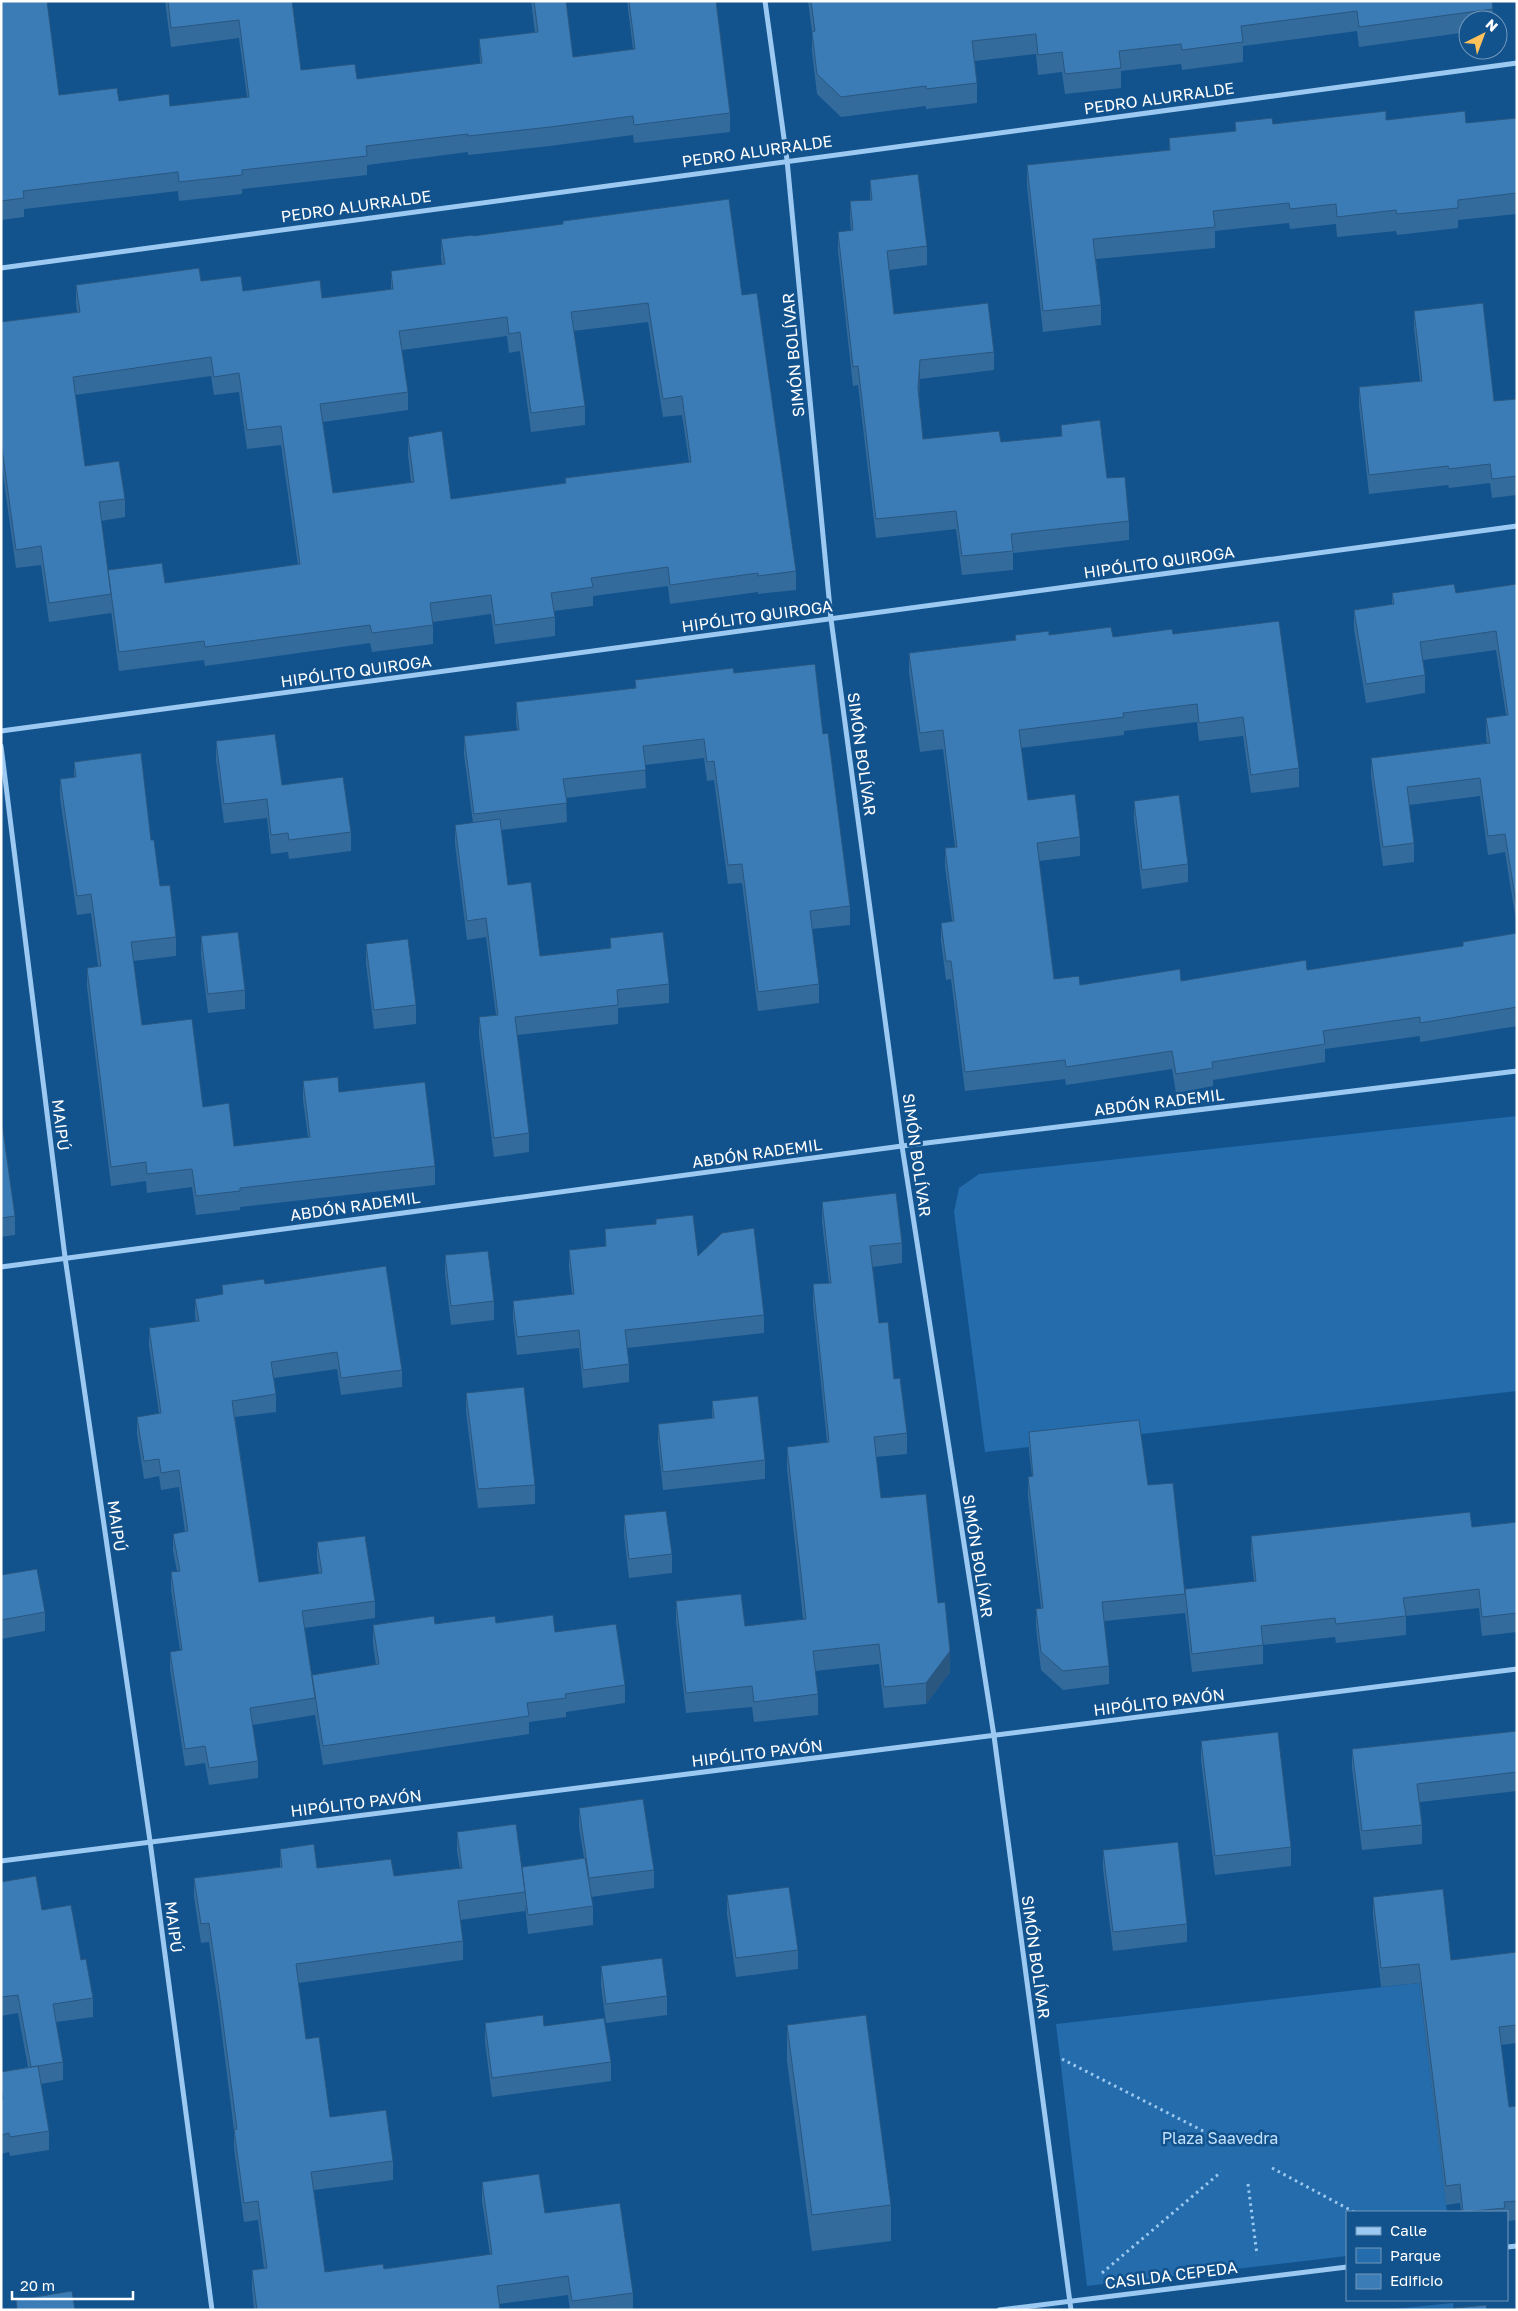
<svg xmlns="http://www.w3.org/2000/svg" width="1518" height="2311" viewBox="0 0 1518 2311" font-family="'Golos Text',sans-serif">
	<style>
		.green { fill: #246cac }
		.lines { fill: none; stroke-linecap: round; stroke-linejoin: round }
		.path { stroke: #9bc9f1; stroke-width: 3; stroke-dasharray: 2.5 4; stroke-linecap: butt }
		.minor { stroke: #9bc9f1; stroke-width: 5 }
		.wall { fill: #336b9d; fill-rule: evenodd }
		.shaded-wall { fill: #295780 }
		.building { fill: #3b7cb7; stroke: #295780; fill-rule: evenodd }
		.labels { text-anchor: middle; stroke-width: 5; stroke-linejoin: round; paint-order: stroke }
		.street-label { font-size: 16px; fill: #fff; stroke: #12528d }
		.park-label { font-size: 16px; fill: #c2e1fc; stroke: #12528d }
	</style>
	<rect width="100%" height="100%" fill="#12528d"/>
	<g class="green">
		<path d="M1517 1116V1391L985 1452 954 1212 959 1188 979 1174Z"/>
		<path d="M1419 1983 1447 2212H1347V2256L1087 2286 1056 2024Z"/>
		<path d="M1453 2303 1454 2310H1383Z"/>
	</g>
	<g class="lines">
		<g class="path">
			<path d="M1062 2059 1215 2137"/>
			<path d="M1272 2168 1354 2212"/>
			<path d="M1248 2184 1257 2255"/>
			<path d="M1102 2273 1221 2172"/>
		</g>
		<g class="minor">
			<path d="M765 1 787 160 831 619 902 1146 994 1736 1071 2310"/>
			<path d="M1 268 1517 63"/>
			<path d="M1 731 1517 526"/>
			<path d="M1 746 65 1257 150 1841 212 2310"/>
			<path d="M1 1267 902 1146 1517 1071"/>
			<path d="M1 1861 1517 1669"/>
			<path d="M1507 2247 1517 2246"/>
			<path d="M999 2310 1347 2267"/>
		</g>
	</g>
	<g class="wall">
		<path d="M1 1 59 95 170 106 247 97 239 38 171 47 165 1H292L301 70 357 79 480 64 479 39 535 33 531 1H566L573 57 633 49 627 1H716L730 113V132L634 143 633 135 550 146 468 155V152L367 165V175L242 189V194L179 201 178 191 24 209V217L1 220Z"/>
		<path d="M808 1H1492L1493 20H1468V32L1359 47 1357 31 1243 46V62L1182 70 1181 64 1121 71V88L1065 94 1062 72 1038 75 1036 54 975 61 977 83V103L926 109V106L841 117 817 94 812 52V32Z"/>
		<path d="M1517 118V214L1458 220V228L1397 235 1396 231 1337 237 1336 224 1290 229 1289 223 1215 231V248L1096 259 1101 305V325L1043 332 1027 186V165L1169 150V138L1235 131V122L1273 124 1386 120 1466 123Z"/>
		<path d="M870 180 927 246V265L889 270 894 314 994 352V370L920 379 919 396 923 439 1001 442 1061 436V425L1107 478 1129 521V540L1013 553V570L962 575 956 529 876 538 858 385 853 386 838 251V232L851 231 850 220V201L870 200Z"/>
		<path d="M473 236 742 295 796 571V590L758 594V592L670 604 668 586 593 596V606L554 611 555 617V636L495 644 491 614 433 622V644L372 652 370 643 205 666 204 660 119 671 111 611V613L49 622 41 565 16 568 1 460V322L77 312 76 303V285L201 281 243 291 322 298 391 289V271L442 265 441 258V239ZM648 322 663 417 682 415 689 462 565 478V483L451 499 408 437V455L411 482 333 493 323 422 408 410V392L402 350 507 336 509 353 520 351 531 432 585 425V406L573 331ZM211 376 214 395 239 392 247 449 281 445 298 565 165 583 108 572 101 521 125 517V499L85 466 75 395Z"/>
		<path d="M1414 311 1494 401 1517 399V495L1492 498 1490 483 1449 488 1448 485 1369 494 1359 406V387L1420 381 1414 329Z"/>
		<path d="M1517 584V927L1505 852 1488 855 1480 796 1409 805 1414 843V862L1383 866 1371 776V758L1487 743 1486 737V718L1506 715 1496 650 1423 660 1425 675V693L1366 703 1354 629V610L1392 604V593H1456Z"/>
		<path d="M1173 634 1299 768V787L1251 793 1243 736 1199 741 1197 722 1124 731V735L1021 748 1028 800 1080 837V856L1039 861 1054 979 1080 985 1181 981 1307 970 1463 946V942L1517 933V1026L1420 1042V1036L1325 1049V1062L1213 1080V1086L1176 1093 1172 1069 1066 1085 1065 1079 965 1091 951 979 946 980 941 941V923L952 921 945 867V848L955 847 943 749 920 752 909 672V653L1015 640V635H1049L1113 637Z"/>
		<path d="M734 673 823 734 850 906V925L812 929 819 984V1003L758 1011 742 883 728 884 714 780 707 781 704 758 645 765 646 788 566 798 567 822 501 830 508 885 540 956 610 948V938L669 984V1003L618 1008V1024L517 1035 529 1133V1152L494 1157 479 1036V1017L496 1015 486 937 467 940 455 844V825L473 823 464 755V736L517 730 516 721V702L635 688V680Z"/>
		<path d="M216 741 282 785 351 832V851L289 859 288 852 271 854 267 818 224 823 216 760Z"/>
		<path d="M74 762 151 840 160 886 176 937V956L133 961 142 1025 203 1107 234 1146 308 1137 303 1100V1081L339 1092 435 1166V1185L240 1207V1210L196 1215 192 1187 147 1193 146 1181 111 1186 87 987V968L98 966 91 913 77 915 60 798V779L74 777Z"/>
		<path d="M1134 801 1188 864V882L1142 889 1134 820Z"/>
		<path d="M201 936 245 990V1009L208 1013 201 955Z"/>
		<path d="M366 944 416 1005V1024L374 1029 366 963Z"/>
		<path d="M1 1116 15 1216V1235L1 1237Z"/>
		<path d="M822 1202 902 1243V1263L873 1267 879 1323 894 1379 907 1433V1454L876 1457 881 1498 938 1603 950 1672 926 1704 884 1708 879 1664 815 1671 818 1694V1715L754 1722 752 1707 686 1713 676 1622V1601L745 1626 803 1619 787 1468V1447L827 1442 813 1305V1284L829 1283 822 1222Z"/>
		<path d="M656 1219 698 1256 764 1315V1333L627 1348 629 1364V1382L583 1388 579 1348 517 1355 513 1319V1301L572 1294 569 1268V1250L605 1246V1229L656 1224Z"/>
		<path d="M445 1255 494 1301V1320L451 1325 445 1274Z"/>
		<path d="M265 1284 402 1370V1387L341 1395 337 1369 274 1378 276 1394V1412L235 1417 259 1582 319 1574 317 1560V1542L375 1601V1618L304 1628 312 1676 376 1665 373 1644V1625L496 1623 555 1632 625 1685V1703L566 1712V1717L529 1722V1734L323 1765 315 1715 252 1725 258 1761V1778L209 1785 205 1763 185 1766 170 1669V1652L180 1650 171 1590V1572L177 1571 173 1551V1534L185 1532 179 1487 161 1490 159 1476 144 1479 137 1434V1417L159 1413 149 1346V1328L196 1322 195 1316V1299L222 1295V1285Z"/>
		<path d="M466 1393 535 1485V1504L478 1508 466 1412Z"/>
		<path d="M712 1401 765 1460V1479L663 1490 658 1443V1424L712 1418Z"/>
		<path d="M1029 1432 1148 1485 1185 1590 1254 1581 1251 1555V1536L1472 1527 1517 1522V1632L1482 1636 1479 1608 1406 1616V1635L1336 1643 1335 1637 1263 1645V1664L1192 1672 1185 1612V1613L1104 1621 1109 1666V1684L1063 1690 1041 1670 1036 1628V1609H1041L1028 1496V1477L1032 1476 1029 1451Z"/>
		<path d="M624 1515 672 1554V1573L629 1578 624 1534Z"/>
		<path d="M1 1575 45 1612V1631L1 1639Z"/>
		<path d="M1517 1731V1791L1420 1802 1422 1825V1844L1362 1850 1352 1768V1749Z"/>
		<path d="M1201 1741 1291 1847V1866L1215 1875 1201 1760Z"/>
		<path d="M579 1808 654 1870V1888L591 1897 593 1906V1925L528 1934 525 1905V1911L460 1920 463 1941V1960L298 1983 306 2039 330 2117 393 2161V2180L314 2190 325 2272 384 2269 490 2255 482 2201V2182L545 2213 633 2293V2310H570L568 2295 499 2304 500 2310H254L252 2289V2270L264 2269 258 2220 244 2222 234 2148V2130L219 2011 209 1942 201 1943 194 1897V1878L280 1867V1849L317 1868 394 1876 460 1868 457 1851V1832L522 1875V1867L584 1858 579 1827Z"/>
		<path d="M1103 1850 1187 1924V1942L1113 1951 1103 1869Z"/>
		<path d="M1 1882 42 1910 81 1960 93 1998V2017L56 2022 63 2062V2080L41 2084 49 2131V2150L10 2156 9 2152 1 2154V2072L28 2067 18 2013 1 2016Z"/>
		<path d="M727 1895 798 1950V1969L736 1977 727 1914Z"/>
		<path d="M1373 1897 1451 1960 1517 1952V2043L1501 2045 1509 2107 1517 2106V2220L1507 2221V2212H1461L1460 2203 1446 2205 1419 1983 1381 1987 1373 1916Z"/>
		<path d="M601 1966 667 1996V2015L606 2023 601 1985Z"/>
		<path d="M485 2023 611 2062V2081L492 2097 485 2042Z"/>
		<path d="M787 2025 891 2205V2241L812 2251 787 2061Z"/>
	</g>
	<g class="shaded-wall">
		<path d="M920 360V379L918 406V388Z"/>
		<path d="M950 1651V1672L926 1704V1683Z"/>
	</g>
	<g class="building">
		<path d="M1 1H47L59 95 117 88 119 101 169 94 170 106 249 97 239 20 171 28 168 1H292L301 70 355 64 357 79 482 63 479 39 538 32 534 1H566L573 57 635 49 629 1H716L730 113 634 125 633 116 550 127 468 136V134L366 146 367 156 242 170V175L179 182 178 172 23 191 24 198 1 201Z"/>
		<path d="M811 1H1492L1493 9 1359 27 1357 11 1241 26 1243 42 1182 50 1181 44 1119 51 1121 68 1065 74 1062 52 1038 55 1036 34 972 41 977 83 926 89V86L841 97 817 74 812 32 815 31Z"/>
		<path d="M1386 111V120L1465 111 1466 123 1517 118V193L1458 200V208L1397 214 1396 210 1337 217 1336 204 1290 209 1289 203 1213 211 1215 227 1093 239 1101 305 1043 311 1027 165 1170 150 1169 138 1236 131 1235 122 1272 118 1273 124Z"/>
		<path d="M918 174 927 246 887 251 894 314 988 303 994 352 920 360 918 388 923 439 999 431 1001 442 1062 436 1061 425 1100 420 1107 478 1125 477 1129 521 1011 534 1013 551 962 556 956 511 876 519 858 366 853 367 838 232 853 230 850 201 872 200 870 180Z"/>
		<path d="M729 199 742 295 757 293 796 571 758 576V573L670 585 668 567 591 578 593 587 551 593 555 617 495 625 491 595 430 603 433 625 372 633 370 625 205 647 204 641 119 652 108 570 162 563 165 583 300 564 281 426 247 430 239 373 214 377 211 357 73 377 85 466 119 461 125 499 99 502 111 594 49 603 41 546 16 550 1 441V322L80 312 76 285 199 268 201 281 241 276 243 291 320 280 322 298 393 289 391 271 445 264 441 239 473 235V236L563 224V221ZM648 303 663 399 682 396 691 462 565 478 566 483 451 499 442 431 408 437 414 482 333 493 320 404 408 392 399 331 507 317 509 334 520 332 531 413 585 406 571 312Z"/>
		<path d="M1483 303 1494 401 1517 399V476L1492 479 1490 464 1449 469 1448 466 1369 475 1359 387 1422 381 1414 311Z"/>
		<path d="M1454 584 1456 593 1517 584V909L1505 834 1488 836 1480 778 1407 787 1414 843 1383 847 1371 758 1490 743 1486 718 1508 715 1496 631 1420 642 1425 675 1366 684 1354 610 1394 604 1392 593Z"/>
		<path d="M1279 621 1299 768 1251 775 1243 717 1199 723 1197 704 1123 713 1124 717 1019 730 1028 800 1075 794 1080 837 1037 843 1054 979 1079 976 1080 985 1180 969 1181 981 1306 960 1307 970 1463 946V942L1517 933V1007L1420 1023V1017L1323 1031 1325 1044 1212 1062 1213 1068 1176 1074 1172 1051 1066 1067 1065 1060 965 1072 951 961H946L941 923 954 921 945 848 957 847 943 730 920 733 909 653 1016 640 1015 635 1049 631V635L1111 627 1113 637 1172 629 1173 634Z"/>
		<path d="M815 664 823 734 828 733 850 906 810 911 819 984 758 992 742 864 728 865 714 761 707 762 704 739 643 746 646 770 563 779 567 803 474 814 464 736 519 730 516 702 636 688 635 680 733 668 734 673Z"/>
		<path d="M275 734 282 785 343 777 351 832 289 840 288 833 271 835 267 799 224 804 216 741Z"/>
		<path d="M141 753 151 840H154L160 886 170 885 176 937 131 942 142 1025 192 1019 203 1107 229 1103 234 1146 310 1137 303 1081 338 1077 339 1092 425 1082 435 1166 240 1188V1191L196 1196 192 1169 147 1174 146 1162 111 1167 87 968 101 966 91 894 77 896 60 779 76 777 74 762Z"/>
		<path d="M1179 795 1188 864 1142 870 1134 801Z"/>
		<path d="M500 819 508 885 531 882 540 956 611 948 610 938 663 932 669 984 617 990 618 1005 515 1017 529 1133 494 1138 479 1017 498 1015 486 918 467 921 455 825Z"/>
		<path d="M238 932 245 990 208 994 201 936Z"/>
		<path d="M408 939 416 1005 374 1010 366 944Z"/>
		<path d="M1 1116 15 1216 1 1218Z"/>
		<path d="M896 1193 902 1243 870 1246 879 1323 888 1322 894 1379 900 1378 907 1433 874 1437 881 1498 926 1494 938 1603 945 1602 950 1651 926 1683 884 1687 879 1644 813 1651 818 1694 754 1702 752 1686 686 1693 676 1601 741 1594 745 1626 806 1619 787 1447 829 1442 813 1284 831 1283 822 1202Z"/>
		<path d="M693 1215 698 1256 722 1233 754 1228 764 1315 625 1330 629 1364 583 1370 579 1330 517 1337 513 1301 574 1294 569 1250 606 1246 605 1229 656 1224V1219Z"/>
		<path d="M488 1251 494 1301 451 1306 445 1255Z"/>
		<path d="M386 1266 402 1370 341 1378 337 1352 271 1362 276 1394 232 1401 259 1582 322 1573 317 1542 365 1536 375 1601 302 1611 315 1698 250 1708 258 1761 209 1768 205 1746 185 1749 170 1652 182 1650 171 1572 180 1571 173 1534 188 1531 179 1470 161 1473 159 1459 144 1461 137 1417 161 1413 149 1328 199 1321 195 1299 223 1294 222 1285 264 1279 265 1284Z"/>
		<path d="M524 1387 535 1485 478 1489 466 1393Z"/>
		<path d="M758 1396 765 1460 663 1472 658 1424 714 1418 712 1401Z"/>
		<path d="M1139 1420 1148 1485 1173 1483 1185 1594 1102 1602 1109 1666 1063 1671 1041 1652 1036 1609 1043 1608 1028 1477 1033 1476 1029 1432Z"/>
		<path d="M666 1511 672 1554 629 1559 624 1515Z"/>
		<path d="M1470 1512 1472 1527 1517 1522V1613L1482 1617 1479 1589 1403 1598 1406 1616 1336 1624 1335 1618 1261 1626 1263 1645 1192 1654 1185 1589 1256 1581 1251 1536Z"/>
		<path d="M37 1569 45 1612 1 1620V1575Z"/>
		<path d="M553 1615 555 1632 616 1624 625 1685 565 1694 566 1698 527 1703 529 1716 323 1746 312 1675 379 1664 373 1625 434 1616 435 1624 495 1616 496 1623Z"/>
		<path d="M1517 1731V1772L1417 1784 1422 1825 1362 1831 1352 1749Z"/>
		<path d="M1278 1732 1291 1847 1215 1856 1201 1741Z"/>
		<path d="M643 1799 654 1870 589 1878 579 1808Z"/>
		<path d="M516 1824 525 1892 458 1901 463 1941 296 1964 306 2039 319 2037 330 2117 386 2110 393 2161 311 2172 325 2272 383 2264 384 2269 492 2254 482 2182 539 2174 545 2213 620 2203 633 2293 572 2301 568 2276 497 2286 500 2310H257L252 2270 267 2268 258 2201 244 2203 234 2130 237 2129 219 1992 209 1923 201 1924 194 1878 282 1867 280 1849 314 1844 317 1868 391 1859 394 1876 462 1868 457 1832Z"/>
		<path d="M1178 1842 1187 1924 1113 1932 1103 1850Z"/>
		<path d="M585 1858 593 1906 528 1915 522 1867Z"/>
		<path d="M36 1876 42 1910 71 1905 81 1960 86 1959 93 1998 53 2004 63 2062 31 2067 18 1995 1 1997V1882Z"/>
		<path d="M789 1887 798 1950 736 1958 727 1895Z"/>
		<path d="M1443 1889 1451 1960 1517 1952V2025L1499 2027 1509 2107 1517 2106V2201L1504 2202 1505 2208 1463 2212 1460 2184 1446 2186 1419 1964 1381 1968 1373 1897Z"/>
		<path d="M662 1958 667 1996 606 2004 601 1966Z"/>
		<path d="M543 2015 544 2026 604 2018 611 2062 492 2078 485 2023Z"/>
		<path d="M866 2015 891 2205 812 2215 787 2025Z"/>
		<path d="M38 2066 49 2131 10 2137 9 2133 1 2135V2100L3 2099 1 2089V2072Z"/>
		<path d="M72 2291 75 2310H17L16 2300Z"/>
		<path d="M1486 2305 1487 2310H1456L1455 2308Z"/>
	</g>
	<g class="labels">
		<g class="street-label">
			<text transform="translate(1159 98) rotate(-8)" y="6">PEDRO ALURRALDE</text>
			<text transform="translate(757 151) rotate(-8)" y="6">PEDRO ALURRALDE</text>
			<text transform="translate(356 206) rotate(-8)" y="6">PEDRO ALURRALDE</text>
			<text transform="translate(793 355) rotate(-95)" y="6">SIMÓN BOLÍVAR</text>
			<text transform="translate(1159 562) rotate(-8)" y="6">HIPÓLITO QUIROGA</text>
			<text transform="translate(757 616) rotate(-8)" y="6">HIPÓLITO QUIROGA</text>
			<text transform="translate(356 671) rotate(-8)" y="6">HIPÓLITO QUIROGA</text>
			<text transform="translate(862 754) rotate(82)" y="6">SIMÓN BOLÍVAR</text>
			<text transform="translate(1159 1102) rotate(-7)" y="6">ABDÓN RADEMIL</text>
			<text transform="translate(61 1125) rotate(83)" y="6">MAIPÚ</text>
			<text transform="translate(757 1153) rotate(-8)" y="6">ABDÓN RADEMIL</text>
			<text transform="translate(917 1155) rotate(82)" y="6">SIMÓN BOLÍVAR</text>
			<text transform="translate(355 1206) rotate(-8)" y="6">ABDÓN RADEMIL</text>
			<text transform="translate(117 1526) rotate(82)" y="6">MAIPÚ</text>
			<text transform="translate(978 1556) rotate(81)" y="6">SIMÓN BOLÍVAR</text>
			<text transform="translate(1159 1702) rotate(-7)" y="6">HIPÓLITO PAVÓN</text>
			<text transform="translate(757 1753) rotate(-7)" y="6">HIPÓLITO PAVÓN</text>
			<text transform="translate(356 1803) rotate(-7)" y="6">HIPÓLITO PAVÓN</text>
			<text transform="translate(174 1927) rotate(83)" y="6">MAIPÚ</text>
			<text transform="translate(1036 1957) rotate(82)" y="6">SIMÓN BOLÍVAR</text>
			<text transform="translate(1171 2275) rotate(-7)" y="6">CASILDA CEPEDA</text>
		</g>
		<g class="park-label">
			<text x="1220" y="2144">Plaza Saavedra</text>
		</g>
	</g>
	<rect width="1518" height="2311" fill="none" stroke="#ffffff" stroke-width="5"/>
	<rect x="1346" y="2211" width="162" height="90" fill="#12528d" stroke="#7197bb"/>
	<rect x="1356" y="2227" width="25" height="8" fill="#9bc9f1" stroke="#7197bb"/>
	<text x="1390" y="2236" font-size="15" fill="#ffffff">Calle</text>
	<rect x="1356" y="2248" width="25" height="15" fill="#246cac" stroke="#7197bb"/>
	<text x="1390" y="2261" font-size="15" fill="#ffffff">Parque</text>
	<rect x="1356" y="2274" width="25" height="15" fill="#3b7cb7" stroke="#7197bb"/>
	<text x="1390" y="2286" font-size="15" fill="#ffffff">Edificio</text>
	<g transform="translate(1483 35) rotate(42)"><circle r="24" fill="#12528d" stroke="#7197bb"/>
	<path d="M0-4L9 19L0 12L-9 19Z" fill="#ffc25b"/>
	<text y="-8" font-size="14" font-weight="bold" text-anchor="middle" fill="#ffffff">N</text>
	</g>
	<path d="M12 2291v8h121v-8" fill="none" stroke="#ffffff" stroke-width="2.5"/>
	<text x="20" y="2291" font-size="15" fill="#ffffff" stroke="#12528d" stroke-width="4" paint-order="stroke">20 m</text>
</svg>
